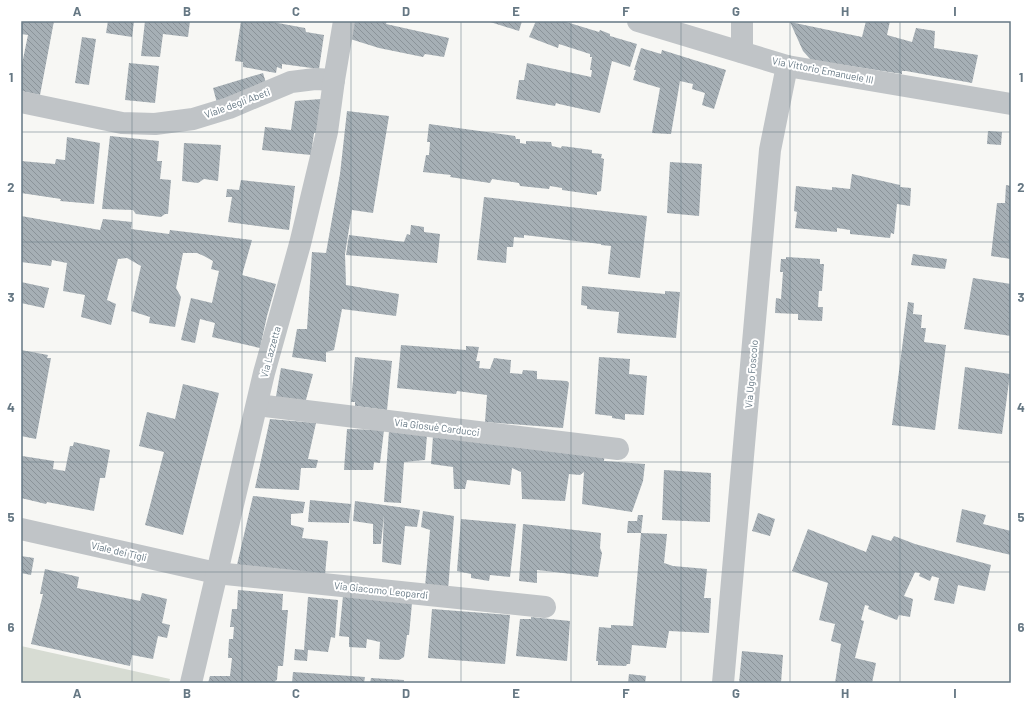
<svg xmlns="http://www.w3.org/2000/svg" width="1032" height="704" viewBox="0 0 1032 704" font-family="Barlow,sans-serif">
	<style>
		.green { fill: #d7dcd3 }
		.building { fill: url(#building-back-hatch) }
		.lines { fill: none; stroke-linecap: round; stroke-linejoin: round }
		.street { stroke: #c0c4c7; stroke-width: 22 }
		.grid { fill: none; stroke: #667884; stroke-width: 1; stroke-opacity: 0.55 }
		.labels { text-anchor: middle; stroke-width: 4; stroke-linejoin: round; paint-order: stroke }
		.street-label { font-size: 10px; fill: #667884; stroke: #fff }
		.neatline { fill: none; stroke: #667884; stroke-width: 1.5 }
		.grid-label { font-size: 13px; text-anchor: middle; font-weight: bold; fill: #667884 }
	</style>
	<defs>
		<pattern id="building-back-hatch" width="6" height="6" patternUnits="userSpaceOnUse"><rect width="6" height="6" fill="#a6afb5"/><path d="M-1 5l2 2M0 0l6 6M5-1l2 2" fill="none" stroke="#8b9399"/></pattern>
	</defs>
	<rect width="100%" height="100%" fill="#f7f7f4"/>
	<path class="green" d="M21 646 170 679 169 683H21Z"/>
	<g class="building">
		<path d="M21 21H54L40 95 21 91V69L28 35 21 34Z"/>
		<path d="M108 21H134L132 37 106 33Z"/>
		<path d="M145 21H190L188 37 163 34 160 57 141 56Z"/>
		<path d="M241 21H267L305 28 306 32 324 35 319 69 282 64V69L277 67 276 73 243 67V62L235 61Z"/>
		<path d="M351 21H387L386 24 449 38 444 57 425 54 423 57 379 48 347 38Z"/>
		<path d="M487 21H522L519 31Z"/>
		<path d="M536 21H563L599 32 600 30 610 34V36L637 44 630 67 612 61 600 113 559 104 556 103 555 106 516 99 519 80H524L527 63 591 77 592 70H590L592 57H590V54L559 44 558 48 529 37Z"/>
		<path d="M866 21H890L887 35 912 42 916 28 935 31 934 48 978 55 972 83 906 71H902V74L811 60 803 51 790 22 862 37Z"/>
		<path d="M82 37 96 39 89 85 75 83Z"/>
		<path d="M641 48 661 54 662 50 726 70 714 109 702 105 705 93 692 89 693 84 680 81 671 134 652 133 660 88 633 80 636 70H634Z"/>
		<path d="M129 63 159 66 155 103 125 100Z"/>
		<path d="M263 73 266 83 217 103 213 88Z"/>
		<path d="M321 99 317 133H314L311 155 262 150 265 127 291 130 295 101Z"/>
		<path d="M347 111 389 116 373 213 352 210 345 254 346 285 399 294 396 316 342 309 334 350 326 352V362L292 357 297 329H307L312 252 326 253 340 174Z"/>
		<path d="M429 124 515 136 516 139H520V143L526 144V141L551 142 552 146 561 148 562 146 592 150V153L602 154 601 158 604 159 601 191 597 192V195L562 190V188L550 186 549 189 520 186 519 183 492 179 490 183 450 177 451 175 423 172 426 155H429L430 142H427Z"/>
		<path d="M988 131 1002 132 1001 145 987 144Z"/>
		<path d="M110 136 159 141 157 161H162L160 179 171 180 168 214H165L161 217 136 214 133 210 102 209Z"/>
		<path d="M67 137 100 143 94 204 60 201 61 199 21 193V161L55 164 56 159 65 160Z"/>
		<path d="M184 143 221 145 218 181 204 179 198 183 182 181Z"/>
		<path d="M670 162 702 164 699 216 667 213Z"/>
		<path d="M852 174 900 185V187L911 188 910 206 897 204 894 234 891 233 890 238 850 234V230L837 228V232L795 228 797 212 794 211 796 186 832 190V187L850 189Z"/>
		<path d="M241 180 295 186 289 230 228 222 232 197H226L227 189 239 190Z"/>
		<path d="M1006 185 1011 186V259L991 256 997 203H1005Z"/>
		<path d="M484 197 647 216 640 278 608 274 611 246 601 245V244L524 235V238L514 237 513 247H507L506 263 477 260Z"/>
		<path d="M21 216 100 230 103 219 132 222 131 229 169 234 170 230 252 240 242 275 276 284 267 316 260 348 212 337 215 323 200 319 195 343 181 340 191 298 212 303 219 271 211 269 213 261 204 256 197 253H183L176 288 181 297 175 327 149 323 150 317 131 311 141 266 127 258 118 259 107 300 116 304 111 325 81 317 85 295 63 291 67 263 52 260 51 266 21 262Z"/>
		<path d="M411 225 424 227V232L440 234 437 263 346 255 349 235 404 242 407 234 410 235Z"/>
		<path d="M913 254 947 259 945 269 911 265Z"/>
		<path d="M786 257 820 259V264H824L822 291H819L818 307H823L822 321 798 320V314L775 313 776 298 781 299 783 272H780L781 259H786Z"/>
		<path d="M973 278 1011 284V336L964 329Z"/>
		<path d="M21 282 49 288 44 308 21 303Z"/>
		<path d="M582 286 665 294V291L680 292 676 338 617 333 619 312 587 309V306L581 305Z"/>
		<path d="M908 302 914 303 913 314 922 315 921 328H926L924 342 946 345 935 430 892 425Z"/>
		<path d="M401 345 466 350V346L479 347 476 361H480L479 368 490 369 494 358 511 360 510 373 522 374 523 370 537 371V379L567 381 569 383 563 428 485 422 487 395 457 391 456 394 397 388Z"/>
		<path d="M21 350 48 355 47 358H51L36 439 21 436Z"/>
		<path d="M355 357 392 361 387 410 355 406V402H351Z"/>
		<path d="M599 357 630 359 629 374 647 376 644 415 625 414V420L612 418V416L595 414Z"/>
		<path d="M965 367 1010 374 1002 434 958 429Z"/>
		<path d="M281 368 313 374 304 407 275 402Z"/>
		<path d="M183 384 219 393 183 535 145 525 164 452 139 446 147 412 175 419Z"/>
		<path d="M270 419 316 423 308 459 318 460 316 468H301L299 490 255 488Z"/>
		<path d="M347 429 384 430 380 463 374 462 373 470H344Z"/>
		<path d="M389 431 427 435 425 460 404 462 401 503 384 502Z"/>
		<path d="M433 436 605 451 604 461 645 464 643 481 632 512 582 504 584 472 580 475 569 474 565 501 522 499 521 472 512 468 510 485 467 480 465 489H454L453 467 431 464Z"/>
		<path d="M74 442 110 450 105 478H100L94 511 47 502 46 504 21 498V462L22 456 54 461 53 469 65 471 70 446H73Z"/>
		<path d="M664 470 711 473 710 522 662 520Z"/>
		<path d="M253 496 305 502 303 513 291 514V525L304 528 302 538 328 541 325 575 237 565Z"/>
		<path d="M310 500 351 504 349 523 308 522Z"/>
		<path d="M355 501 420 510 417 527 405 526 401 565 382 562 384 515 381 544H373V524L353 521Z"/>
		<path d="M962 509 986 515 983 524 1011 531V555L956 542Z"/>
		<path d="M423 511 454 516 448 590 425 587 430 530 421 527Z"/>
		<path d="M758 513 775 519 770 536 752 531Z"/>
		<path d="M638 515H643L641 533H627L628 521H637Z"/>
		<path d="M461 519 516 524 510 577 490 575 489 581 471 578V574L457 571Z"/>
		<path d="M523 524 601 533 600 548 602 553 598 577 537 570V583L519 581Z"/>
		<path d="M808 529 866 552 872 535 891 541 894 536 915 544 991 565 985 591 958 585 954 604 934 600 939 578 932 576 930 581 919 576 920 573 915 572 904 596 913 599 910 617 899 615 897 620 868 609 869 606 865 605 861 620 864 621 855 658 876 663 872 683H835L841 644 831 641 835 624 819 620 828 583 792 571Z"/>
		<path d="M641 533 667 534 664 563 673 566 707 569 704 598H711L709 633 669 631 666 648 632 645 630 664H627L626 666 598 665V661H596L599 627 611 628V625L633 626Z"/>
		<path d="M21 556 34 558 31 575 21 573Z"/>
		<path d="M45 569 79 577 77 588 140 601 142 593 167 599 162 623 170 625 167 638 158 636 153 659 132 655 130 666 31 644 43 594H40Z"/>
		<path d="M238 590 283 594 282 610H288L283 666H278L277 680 275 681V683H208L210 676H230L232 658H228L229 639H233L234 627H230L232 609H237Z"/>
		<path d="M343 596 412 603 409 635H407L404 657 399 660 379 659 380 642 367 639 366 648 349 647V637L339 636Z"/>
		<path d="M308 597 338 600 335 638 331 637 328 652 308 650 307 661 294 660 295 649 304 650Z"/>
		<path d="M432 609 510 615 505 664 428 658Z"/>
		<path d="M531 617 570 621 567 661 516 656 520 619H531Z"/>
		<path d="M742 651 783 655 781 683H739Z"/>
		<path d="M293 672 365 677 364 683H292Z"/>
		<path d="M629 674 646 676 645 683H628Z"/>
		<path d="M371 678 404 680V683H370Z"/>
	</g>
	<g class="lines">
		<g class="street">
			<path d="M638 21 787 66 1011 104"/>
			<path d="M742 52V21"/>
			<path d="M21 102 122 123 155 124 193 119 229 108 291 82 315 79 334 80"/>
			<path d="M257 405 618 449"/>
			<path d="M21 529 216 573 545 607"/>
			<path d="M191 683 264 373 300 244 327 132 334 80 344 21"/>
			<path d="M723 683 770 150 787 66"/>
		</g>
	</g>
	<path class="grid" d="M132 21V683M242 21V683M351 21V683M461 21V683M571 21V683M681 21V683M790 21V683M900 21V683M21 132H1011M21 242H1011M21 352H1011M21 462H1011M21 572H1011"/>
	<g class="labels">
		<g class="street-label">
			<text transform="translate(823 70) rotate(11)" y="4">Via Vittorio Emanuele III</text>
			<text transform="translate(237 103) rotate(-20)" y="4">Viale degli Abeti</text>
			<text transform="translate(270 352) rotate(-75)" y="4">Via Lazzetta</text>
			<text transform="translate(751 374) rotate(-85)" y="4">Via Ugo Foscolo</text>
			<text transform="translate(437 427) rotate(7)" y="4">Via Giosuè Carducci</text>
			<text transform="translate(119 551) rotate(13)" y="4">Viale dei Tigli</text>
			<text transform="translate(381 590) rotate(6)" y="4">Via Giacomo Leopardi</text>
		</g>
	</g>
	<rect width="1032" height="704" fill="none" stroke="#ffffff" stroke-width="44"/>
	<rect x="22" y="22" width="988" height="660" class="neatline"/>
	<g class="grid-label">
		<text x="77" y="16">A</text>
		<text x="187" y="16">B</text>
		<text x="296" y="16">C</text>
		<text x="406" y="16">D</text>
		<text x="516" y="16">E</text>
		<text x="626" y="16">F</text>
		<text x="736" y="16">G</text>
		<text x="845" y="16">H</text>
		<text x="955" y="16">I</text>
		<text x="11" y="82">1</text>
		<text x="1021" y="82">1</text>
		<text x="11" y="192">2</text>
		<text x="1021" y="192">2</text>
		<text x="11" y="302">3</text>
		<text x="1021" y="302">3</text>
		<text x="11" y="412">4</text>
		<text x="1021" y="412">4</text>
		<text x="11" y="522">5</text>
		<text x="1021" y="522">5</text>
		<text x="11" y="632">6</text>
		<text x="1021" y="632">6</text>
		<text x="77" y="698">A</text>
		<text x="187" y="698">B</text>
		<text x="296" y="698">C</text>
		<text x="406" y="698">D</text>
		<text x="516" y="698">E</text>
		<text x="626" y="698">F</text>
		<text x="736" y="698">G</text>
		<text x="845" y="698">H</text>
		<text x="955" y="698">I</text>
	</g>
</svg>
